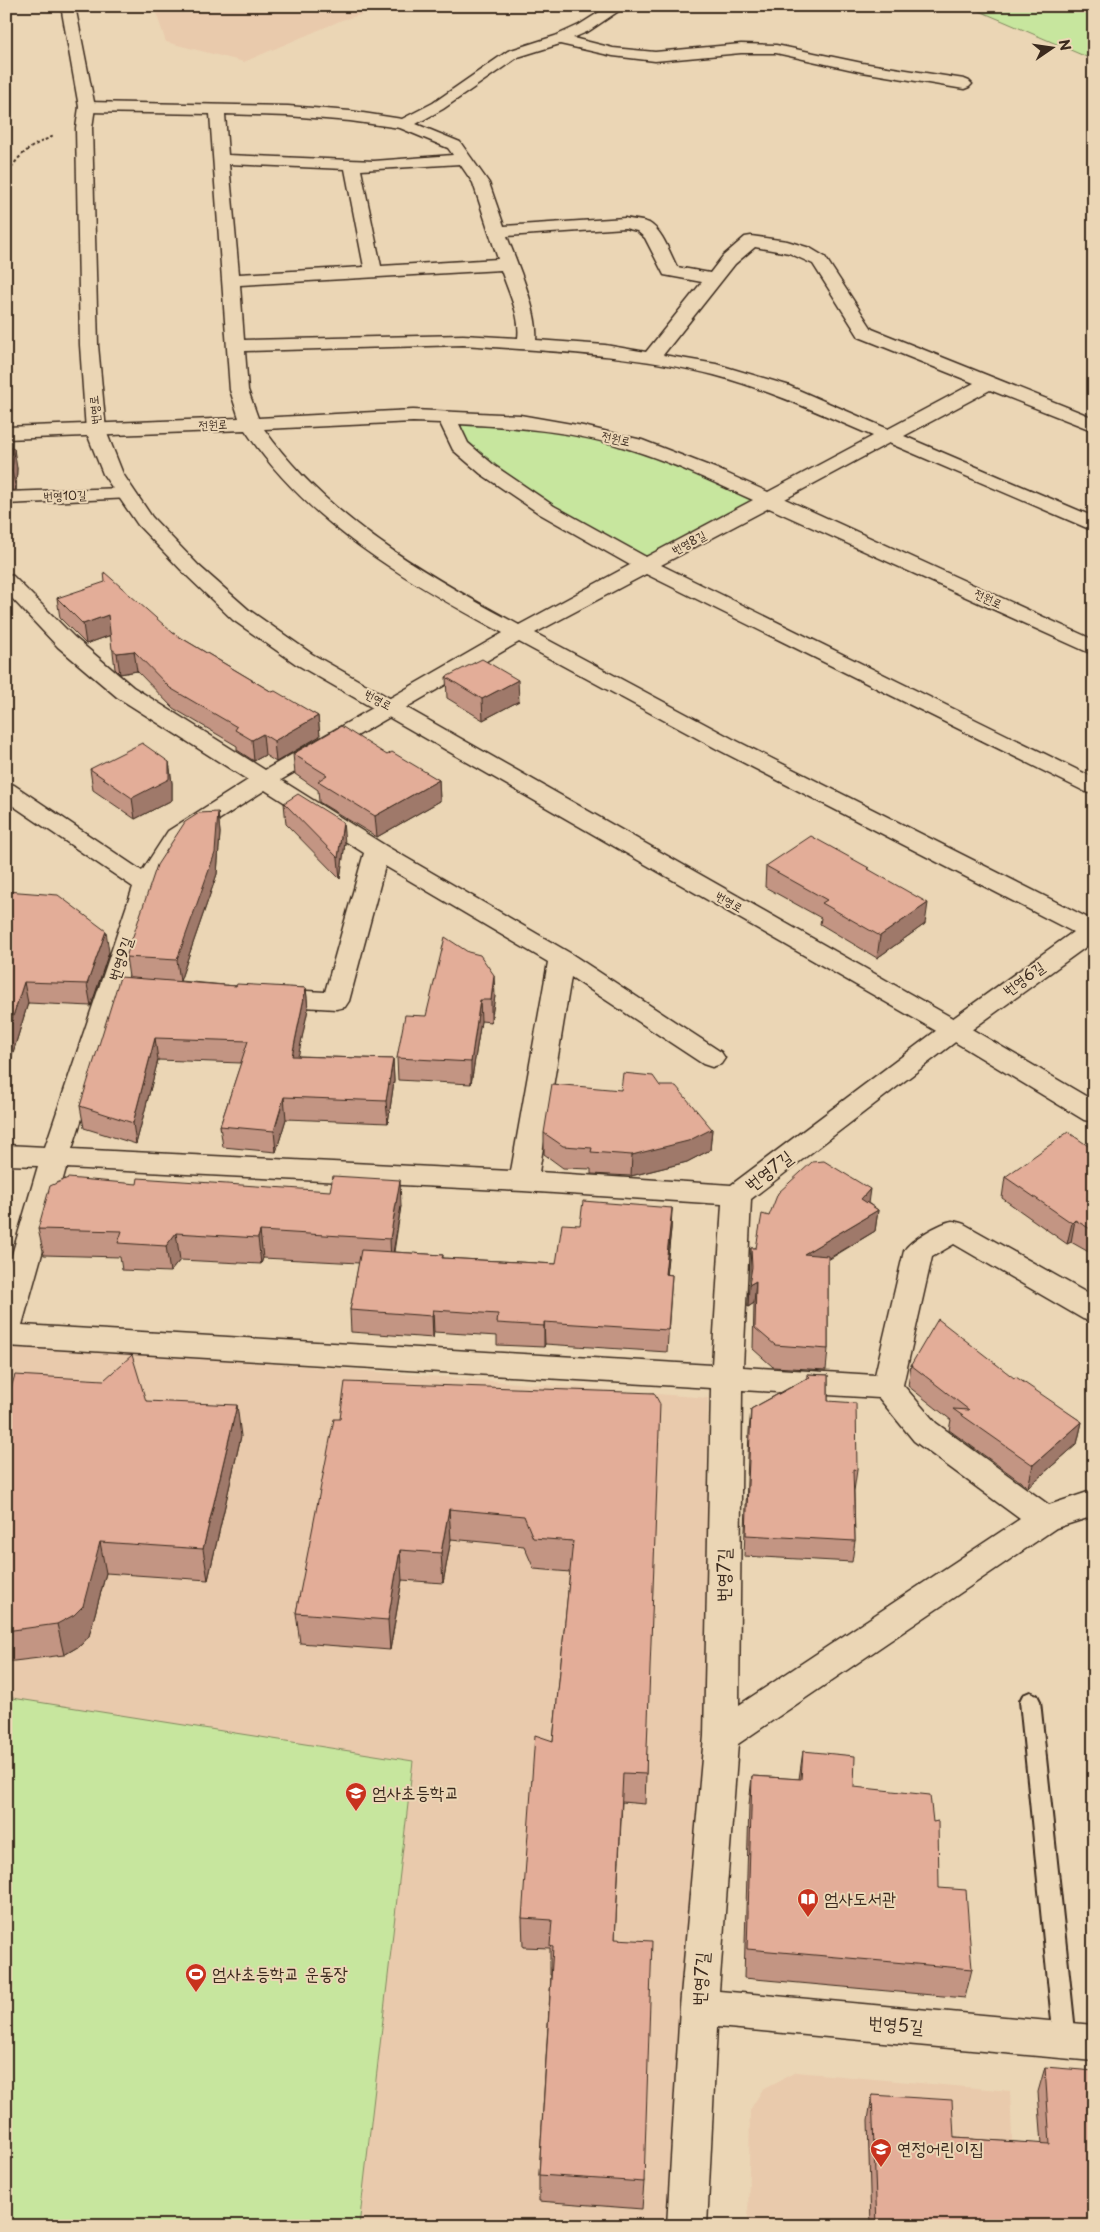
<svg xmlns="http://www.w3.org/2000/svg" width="1100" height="2232" viewBox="0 0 1100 2232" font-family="'Playpen Sans','Poor Story',sans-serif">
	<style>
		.built { fill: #e9caac }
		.green { fill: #c7e69e; stroke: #81885e }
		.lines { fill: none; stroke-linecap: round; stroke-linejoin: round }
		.lane-casing { stroke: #3b2a1e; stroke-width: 4 }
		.street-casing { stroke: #3b2a1e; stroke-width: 3 }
		.secondary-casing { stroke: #3b2a1e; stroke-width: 3 }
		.path { stroke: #3b2a1e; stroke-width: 2; stroke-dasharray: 3 2.5; stroke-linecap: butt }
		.lane { fill: #ebd6b5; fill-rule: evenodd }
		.street { fill: #ebd6b5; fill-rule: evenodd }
		.secondary { fill: #ebd6b5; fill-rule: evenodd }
		.wall { fill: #c39583; stroke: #3b2a1e }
		.shaded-wall { fill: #9f796a; stroke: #3b2a1e }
		.building { fill: #e3ad98; stroke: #3b2a1e }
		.labels { text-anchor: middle; stroke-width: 4; stroke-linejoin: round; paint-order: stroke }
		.far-street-label { font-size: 12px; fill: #3b2a1e; stroke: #ebd6b5 }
		.street-label { font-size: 15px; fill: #3b2a1e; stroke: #ebd6b5 }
		.near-street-label { font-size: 18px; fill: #3b2a1e; stroke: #ebd6b5 }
		.near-poi-label { font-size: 18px; fill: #3b2a1e; stroke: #ebd6b5; text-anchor: start }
	</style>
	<rect width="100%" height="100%" fill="#ebd6b5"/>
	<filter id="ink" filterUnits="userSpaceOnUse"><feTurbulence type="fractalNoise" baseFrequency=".02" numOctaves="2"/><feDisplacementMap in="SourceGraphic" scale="10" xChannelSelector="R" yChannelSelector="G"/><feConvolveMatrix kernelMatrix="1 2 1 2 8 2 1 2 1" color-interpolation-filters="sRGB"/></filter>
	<g filter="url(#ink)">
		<g class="built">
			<path d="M154 6H393L342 20 244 62 166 42Z"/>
			<path d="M12 1343 708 1398 703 2226H6V1360Z"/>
			<path d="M796 2072 1010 2091 1016 2226H748L750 2110 763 2089Z"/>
		</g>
		<g class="green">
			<path d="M968 6H1094V61L1089 58Z"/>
			<path d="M447 418 583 432 772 500 646 566 488 470Z"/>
			<path d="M6 1697 413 1761 359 2226H6Z"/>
		</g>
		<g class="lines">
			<g class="lane-casing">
				<path id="lane" d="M1030 1692 1037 1695 1040 1701 1076 2041 1073 2049 1065 2052 1057 2049 1054 2041 1020 1701 1023 1695Z"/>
			</g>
			<g class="street-casing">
				<g id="street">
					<path d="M609 6H626L589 31 573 38 613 48 655 52 741 44 776 45 862 63 964 79 969 81 972 84 969 87 964 89 862 72 776 53H741L655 61 613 56 560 44 518 57 443 109 416 124 460 142 489 183 504 226 625 218C632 220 642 220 649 223 663 231 670 254 677 267L710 273 723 256 745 237 751 236 787 241 810 248 825 257 872 329 1094 418V431L990 390 904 436 1094 517V531L889 443 785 499 1094 640V655L769 508 661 565 1094 778V794L1086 792 646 574 535 633 733 739 1094 921V941L963 1036 751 1199 743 1367 875 1375 904 1251C910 1240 940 1223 952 1221 956 1221 960 1223 964 1224L1094 1297V1322L1083 1319 954 1244 932 1257 903 1385 936 1423 1049 1505 1094 1490V1516L1056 1528 738 1744 719 1991 1094 2025V2061L717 2027 707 2226H667L680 2007 704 1736 711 1388 6 1346V1275L38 1166 6 1165V1145L45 1147 133 887 6 801V783L14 785 142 871 168 831 248 780 117 697 58 647 6 592V574L13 576 74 637 133 687 265 770 503 633C406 581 307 523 245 430L6 439V427L239 418 230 390 210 114 87 112 82 110 79 107 82 104 87 102 288 106 350 111 402 119 433 103 508 51 555 36 579 25ZM225 114 288 116 350 121 400 128 448 148 453 155 374 161 228 155ZM229 164 345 169 364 267 239 274ZM460 164 473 183 498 259 381 266 361 170ZM625 228 637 231 645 238 664 275 702 282 646 352 605 345 536 340C539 312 517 264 507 236ZM755 247 789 253 813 264 859 337 974 383 888 429 787 385 716 364 663 355 735 264ZM501 270C508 291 521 316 518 338L463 335 244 340 240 285ZM463 345C547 351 633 354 714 375 770 390 821 414 873 436L768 492 717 469 642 440 583 426 520 415 413 410 258 418 248 390 245 351ZM413 422 440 423 453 450 481 474 540 514 630 565 519 625C424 574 327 518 264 429ZM459 424C516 427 575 431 629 449 672 462 713 482 753 500L646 557 554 506 495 466 468 443ZM519 642 717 749 1073 932 945 1024 731 1185 539 1172 571 977 703 1064 712 1067 721 1064 725 1058 721 1052 570 953 386 846 281 780ZM265 790 364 853 325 992 270 989 261 991 257 997 261 1003 270 1005 336 1009 345 1007 349 1001 385 866 548 962 511 1171 72 1149 158 885 186 841ZM66 1168 523 1191 722 1204 712 1365 22 1325ZM742 1390 879 1398 914 1441 1020 1519 739 1705Z"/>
					<path d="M124 488 131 490 134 494 131 498 6 504V492Z"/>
				</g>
			</g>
			<g class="secondary-casing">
				<path id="secondary" d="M61 6H75L95 107 92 128 98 345 106 431 123 474 152 517 199 566 249 610 312 654 963 1024 1094 1101V1122L1084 1120 945 1036 296 664 233 620 185 574 138 525 103 474 86 431 80 345 76 128 79 107Z"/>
			</g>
			<path class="path" d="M6 177C17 155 32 144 55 136"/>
			<use href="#lane" class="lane"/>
			<use href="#street" class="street"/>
			<use href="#secondary" class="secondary"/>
		</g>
		<g class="wall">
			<path d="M6 446 17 468 16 490 6 491Z"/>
			<path d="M57 598 173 633 272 692 318 716 320 736 276 762 265 755 254 761 237 750V746L173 708 137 671 120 674 115 669 111 635 86 644 60 618Z"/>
			<path d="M446 677 519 701 483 720 447 698Z"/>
			<path d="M293 754 387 755 439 780 440 801 377 837 319 802 318 790 295 774Z"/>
			<path d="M169 762 172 783V800L135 819 93 790 90 769Z"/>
			<path d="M284 803 345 843 340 879 286 824Z"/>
			<path d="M218 812 220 833 217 874 180 981 236 986 306 988 308 1009 298 1056 393 1059 394 1081 388 1123 286 1119 276 1152 223 1147 220 1126 241 1063 158 1060 136 1144 84 1128 80 1106 129 977 126 957Z"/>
			<path d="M766 866 869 868V870L925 924 877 958 820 924 821 918 765 887Z"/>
			<path d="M6 891 109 952 91 1006 28 1003 11 1059 6 1063Z"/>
			<path d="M495 996 491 1022 481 1021 471 1084 398 1080 397 1058 426 1016Z"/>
			<path d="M1094 1058V1072L1091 1071Z"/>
			<path d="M660 1086 712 1129 710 1150 687 1162 631 1176 591 1174V1169L563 1168 544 1154V1133L621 1090Z"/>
			<path d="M1094 1150V1255L1071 1242 1067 1244 1002 1198 1005 1177Z"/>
			<path d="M868 1203 878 1210 875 1231 828 1260V1349L826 1370 773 1367 753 1349 754 1303 748 1307 750 1282V1269L751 1248H756L769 1216Z"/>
			<path d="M401 1206 394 1252 443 1255V1258L556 1264 580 1225 672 1208 671 1229 666 1274 672 1275 667 1352 545 1344 544 1347 497 1345V1336L434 1332 433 1338 351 1332 350 1310 359 1263 263 1258 261 1264 180 1260 170 1272 122 1270 120 1257 44 1255 38 1229Z"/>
			<path d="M911 1365 1014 1378 1082 1422 1077 1444 1028 1487 949 1430 951 1420 908 1386Z"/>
			<path d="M807 1374 828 1375V1401L857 1470 854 1491 855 1541 852 1562 744 1556 749 1431 751 1409 807 1378Z"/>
			<path d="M654 1393 646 1774 645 1804 622 1802 615 1939 644 2182 642 2209 539 2201V2175L551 1975H550V1948L523 1947 522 1918 553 1741 570 1572 534 1569 524 1546 451 1539 443 1583 402 1580 390 1650 300 1643 296 1613 340 1419Z"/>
			<path d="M146 1401 241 1436 208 1580 106 1573 89 1636 81 1645 64 1655 6 1662V1404Z"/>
			<path d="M803 1751 854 1787 939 1888 972 1969 965 1998 744 1978 749 1805 752 1776 799 1779Z"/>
			<path d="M1045 2067 1094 2226H871L868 2120 872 2095 954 2138 1042 2144 1038 2092Z"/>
		</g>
		<g class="shaded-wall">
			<path d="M14 449 17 468 16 490 12 471Z"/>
			<path d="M108 615 111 635 86 644 83 624Z"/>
			<path d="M134 651 137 671 120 674 117 653Z"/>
			<path d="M518 680 519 701 483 720 482 699Z"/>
			<path d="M318 716 320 736 276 762 274 741Z"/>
			<path d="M263 734 265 755 254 761 252 740Z"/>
			<path d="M169 762 172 783V800L135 819 132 798Z"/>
			<path d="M439 780 440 801 377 837 375 816Z"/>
			<path d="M218 812 220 833 217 874 180 981 177 960Z"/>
			<path d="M343 822 345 843 340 879 338 858Z"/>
			<path d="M928 903 925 924 877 958 880 936Z"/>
			<path d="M106 931 109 952 91 1006 87 984Z"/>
			<path d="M494 975 495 996 491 1022V1000Z"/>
			<path d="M24 982 28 1003 11 1059 6 1063V1038Z"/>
			<path d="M306 988 308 1009 294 1077 292 1056Z"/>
			<path d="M480 1000 481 1021 471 1084V1062Z"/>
			<path d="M155 1038 158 1060 136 1144 133 1123Z"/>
			<path d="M393 1059 394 1081 388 1123 386 1101Z"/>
			<path d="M284 1097 286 1119 276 1152 274 1131Z"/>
			<path d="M712 1129 710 1150 687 1162 631 1176 632 1155Z"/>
			<path d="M400 1180 401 1206 391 1265 390 1239Z"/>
			<path d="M870 1189 867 1211 861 1199Z"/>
			<path d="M672 1208 671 1229 664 1296 665 1274Z"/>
			<path d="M878 1210 875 1231 801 1275 804 1254Z"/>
			<path d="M1075 1220 1071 1242 1067 1244 1072 1223Z"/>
			<path d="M260 1231 263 1258 261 1264 258 1238Z"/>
			<path d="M176 1233 180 1260 170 1272 166 1246Z"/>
			<path d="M756 1281 754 1303 748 1307 749 1285Z"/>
			<path d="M433 1310 434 1332 433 1338 432 1316Z"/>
			<path d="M544 1322 545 1344 544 1347Z"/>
			<path d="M237 1405 241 1436 208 1580 203 1549Z"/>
			<path d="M1082 1422 1077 1444 1028 1487 1033 1465Z"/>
			<path d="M449 1509 451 1539 443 1583 441 1553Z"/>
			<path d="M100 1542 106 1573 89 1636 81 1645 64 1655 57 1624Z"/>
			<path d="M400 1550 402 1580 390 1650 388 1620Z"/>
		</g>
		<g class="building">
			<path d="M6 446 14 449 12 471H6Z"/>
			<path d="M104 572 173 633 272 692 275 691 318 716 274 741 263 734 252 740 235 730 237 727 170 688 134 651 117 653 112 649 108 615 83 624 57 598 105 582Z"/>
			<path d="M482 659 518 680 482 699 446 677Z"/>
			<path d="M341 726 387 755 392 752 439 780 375 816 318 781 327 775 293 754Z"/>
			<path d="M142 743 169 762V779L132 798 90 769Z"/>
			<path d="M298 794 343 822 338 858 284 803Z"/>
			<path d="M218 812 215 853 177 960 126 957 157 865 185 822 199 813Z"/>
			<path d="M811 836 869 868 868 869 928 903 880 936 822 903 827 900 766 866Z"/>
			<path d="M6 891 58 895 106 931 87 984 24 982 6 1038Z"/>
			<path d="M445 937 468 952 480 955 494 975 491 1000H480L471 1062 397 1058 405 1015 426 1016Z"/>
			<path d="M120 977 236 986 237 984 306 988 292 1056 393 1059 386 1101 284 1097 274 1131 220 1126 248 1041 155 1038 133 1123 80 1106Z"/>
			<path d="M623 1073 653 1076 660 1086H676L712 1129 688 1141 632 1155 591 1152 592 1148 563 1146 544 1133 552 1084 621 1090Z"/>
			<path d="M1068 1132 1094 1150V1231L1075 1220 1072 1223 1005 1177Z"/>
			<path d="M824 1161 870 1189 861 1199 878 1210 804 1254 828 1256V1349L775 1345 755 1328 756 1281 749 1285 752 1267 751 1248H756L762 1214 769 1216 778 1193 812 1162Z"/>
			<path d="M333 1176 400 1180 390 1239 260 1231 258 1238 176 1233 166 1246 118 1243 122 1231 38 1229 50 1186 68 1178 137 1184 138 1178 330 1191Z"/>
			<path d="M583 1201 672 1208 665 1274 672 1275 668 1330 544 1322V1326L497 1323 498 1314 433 1310 432 1316 350 1310 361 1250 443 1255 442 1258 556 1264 562 1224 580 1225Z"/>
			<path d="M938 1319 1014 1378 1016 1377 1082 1422 1033 1465 953 1409 969 1410 911 1365Z"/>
			<path d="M132 1355 146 1401 237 1405 203 1549 100 1542 83 1606 74 1615 57 1624 6 1631V1404L15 1375 104 1380Z"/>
			<path d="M807 1374 828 1375V1401L856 1403 857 1470 853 1469 855 1541 746 1535 751 1409 810 1377Z"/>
			<path d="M345 1382 654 1393 660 1404 646 1774 623 1773 615 1939 652 1941 644 2182 539 2175 553 1947 550 1946 552 1920 522 1918 535 1735 553 1741 573 1541 533 1538 524 1516 449 1509 441 1553 400 1550 388 1620 296 1613 334 1419H340Z"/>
			<path d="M803 1751 855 1756 854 1787 930 1795 933 1822 938 1821 939 1888 966 1890 972 1969 747 1949 752 1776 801 1779Z"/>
			<path d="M1045 2067 1094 2071V2226H877L872 2095 952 2100 954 2138 1050 2144Z"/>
		</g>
	</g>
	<defs>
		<g id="school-pin" transform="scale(1.125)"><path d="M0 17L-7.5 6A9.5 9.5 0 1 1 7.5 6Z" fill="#c8321e" stroke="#ebd6b5"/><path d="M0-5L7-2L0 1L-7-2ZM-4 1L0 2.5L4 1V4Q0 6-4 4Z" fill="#fff"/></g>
		<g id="library-pin" transform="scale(1.125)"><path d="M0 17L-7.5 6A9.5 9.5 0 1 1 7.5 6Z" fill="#c8321e" stroke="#ebd6b5"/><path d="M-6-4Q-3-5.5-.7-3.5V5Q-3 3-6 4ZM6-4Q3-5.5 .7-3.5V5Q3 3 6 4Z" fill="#fff"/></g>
		<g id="stadium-pin" transform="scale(1.125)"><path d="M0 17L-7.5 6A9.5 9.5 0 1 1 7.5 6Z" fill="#c8321e" stroke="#ebd6b5"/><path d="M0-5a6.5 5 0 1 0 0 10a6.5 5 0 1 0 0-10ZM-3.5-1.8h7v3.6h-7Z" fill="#fff"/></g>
	</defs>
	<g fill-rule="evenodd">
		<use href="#school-pin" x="356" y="1793"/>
		<use href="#library-pin" x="808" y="1899"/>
		<use href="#stadium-pin" x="196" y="1974"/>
		<use href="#school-pin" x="881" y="2149"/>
	</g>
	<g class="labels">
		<g class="far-street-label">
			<text transform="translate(95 410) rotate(-95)" y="4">번영로</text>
			<text transform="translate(213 425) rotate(-3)" y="4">전원로</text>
			<text transform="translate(616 439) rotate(13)" y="4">전원로</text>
			<text transform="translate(65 496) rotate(-2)" y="4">번영10길</text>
			<text transform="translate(689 543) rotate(-28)" y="4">번영8길</text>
			<text transform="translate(988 599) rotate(25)" y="4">전원로</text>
			<text transform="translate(378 700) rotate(29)" y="4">번영로</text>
			<text transform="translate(729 902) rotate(30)" y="4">번영로</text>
		</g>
		<g class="street-label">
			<text transform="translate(121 959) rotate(-71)" y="5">번영9길</text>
			<text transform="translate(1024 979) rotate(-36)" y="5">번영6길</text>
		</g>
		<g class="near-street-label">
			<text transform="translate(769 1171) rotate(-37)" y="6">번영7길</text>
			<text transform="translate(724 1575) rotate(-89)" y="6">번영7길</text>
			<text transform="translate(701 1979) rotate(-86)" y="6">번영7길</text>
			<text transform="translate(896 2025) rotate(5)" y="6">번영5길</text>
		</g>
		<g class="near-poi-label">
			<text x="372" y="1799">엄사초등학교</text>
			<text x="824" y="1905">엄사도서관</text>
			<text x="212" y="1980">엄사초등학교 운동장</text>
			<text x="897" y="2155">연정어린이집</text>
		</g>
	</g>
	<rect width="1100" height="2232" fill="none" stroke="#ebd6b5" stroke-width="25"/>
	<rect x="12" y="12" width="1075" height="2207" fill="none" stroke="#3b2a1e" stroke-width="2" filter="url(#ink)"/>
	<g transform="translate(1052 48) rotate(77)" stroke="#ebd6b5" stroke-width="4" paint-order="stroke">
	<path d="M0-4L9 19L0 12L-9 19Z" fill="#3b2a1e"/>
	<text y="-8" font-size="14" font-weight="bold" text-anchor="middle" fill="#3b2a1e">N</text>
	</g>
</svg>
